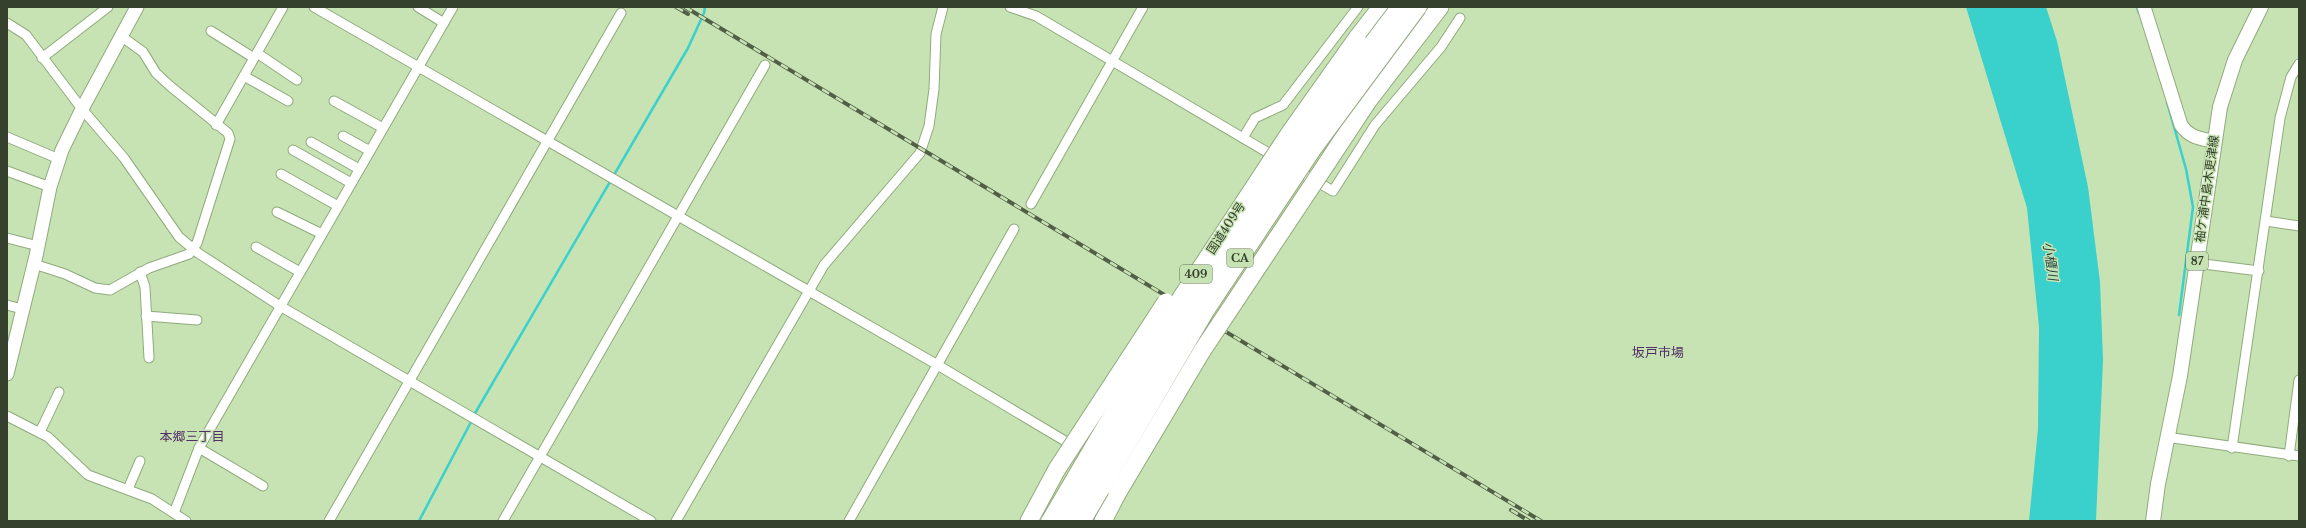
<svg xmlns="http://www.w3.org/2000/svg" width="2306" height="528" viewBox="0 0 2306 528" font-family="'Libre Baskerville','Noto Sans JP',serif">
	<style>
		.water { fill: #3ad0cc }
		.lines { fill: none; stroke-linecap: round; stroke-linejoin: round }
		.stream { stroke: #3ad0cc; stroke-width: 2.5 }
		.street-casing { stroke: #90aa7c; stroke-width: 11 }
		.secondary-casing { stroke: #90aa7c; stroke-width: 15 }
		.primary-casing { stroke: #90aa7c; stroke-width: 16 }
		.highway-casing { stroke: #90aa7c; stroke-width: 19 }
		.street { stroke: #fff; stroke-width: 9 }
		.secondary { stroke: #fff; stroke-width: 13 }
		.primary { stroke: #fff; stroke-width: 14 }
		.highway { stroke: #fff; stroke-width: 17 }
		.rail-casing { stroke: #515f46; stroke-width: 4 }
		.rail { stroke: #c7e3b3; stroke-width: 2.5; stroke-dasharray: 8; stroke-linecap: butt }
		.highway-bridge-casing { stroke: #90aa7c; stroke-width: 19; stroke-linecap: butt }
		.highway-bridge { stroke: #fff; stroke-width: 17 }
		.labels { text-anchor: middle; stroke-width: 3; stroke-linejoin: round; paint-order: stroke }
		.shield { fill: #c7e3b3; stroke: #617155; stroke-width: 1 }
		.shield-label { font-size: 11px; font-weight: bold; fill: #35402d }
		.street-label { font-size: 12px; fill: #35402d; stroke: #c7e3b3 }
		.water-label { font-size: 13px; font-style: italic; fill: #1f3d3c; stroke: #c7e3b3 }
		.neighbourhood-label { font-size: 13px; fill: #522e66; stroke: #c7e3b3 }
	</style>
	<rect width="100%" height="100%" fill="#c7e3b3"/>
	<path class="water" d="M1966 7H2046L2057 41 2088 187 2100 282 2103 360 2096 521H2029L2038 429 2039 327 2027 208Z"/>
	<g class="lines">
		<g class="stream">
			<path d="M2137 7 2139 13"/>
			<path d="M2167 102 2186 169 2193 207 2179 315"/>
			<path d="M474 415 688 48 704 13 705 7"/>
			<path d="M419 521 472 420"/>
		</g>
		<g class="street-casing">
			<g id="street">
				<path d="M314 7 936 364 1065 441"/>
				<path d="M418 7 444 23"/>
				<path d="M1010 7 1036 16 1277 158"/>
				<path d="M7 23 26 35 82 109 124 158 179 237 198 253 280 306 651 521"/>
				<path d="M211 31 254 58"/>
				<path d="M257 53 297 80"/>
				<path d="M42 58 108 7"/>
				<path d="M244 76 288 101"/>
				<path d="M334 101 383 128"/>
				<path d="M216 125 283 7"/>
				<path d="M343 136 370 151"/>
				<path d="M7 137 59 159"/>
				<path d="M1243 138 1255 118 1283 105 1358 7"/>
				<path d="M311 142 359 169"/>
				<path d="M293 150 351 183"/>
				<path d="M1295 169 1333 191 1375 125 1441 47 1460 18"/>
				<path d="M7 171 50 187"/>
				<path d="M281 174 338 206"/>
				<path d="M1031 204 1143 7"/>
				<path d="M277 212 322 234"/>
				<path d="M2266 221 2299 226"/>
				<path d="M7 238 38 246"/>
				<path d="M256 247 300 272"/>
				<path d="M2196 263 2259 271"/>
				<path d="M34 264 65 274 95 288 110 290 149 268 189 254 197 243 230 139 228 133 170 86 156 73 143 52 121 36"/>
				<path d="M140 272 145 287 149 358"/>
				<path d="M7 305 22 309"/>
				<path d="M146 316 197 320"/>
				<path d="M7 416 48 437 88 475 152 499 186 521"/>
				<path d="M40 432 59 392"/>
				<path d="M2166 437 2299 456"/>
				<path d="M199 448 263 486"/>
				<path d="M2232 448 2280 118 2291 77 2299 64"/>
				<path d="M2289 456 2299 380"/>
				<path d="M128 489 140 461"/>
				<path d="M174 513 199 448 453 7"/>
				<path d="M329 521 621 13"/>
				<path d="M503 521 765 65"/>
				<path d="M676 521 824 265 920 153 929 126 934 89 936 34 943 7"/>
				<path d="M849 521 1014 229"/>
			</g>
		</g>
		<g class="secondary-casing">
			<g id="secondary">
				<path d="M2144 7 2181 125C2189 137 2200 139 2214 141"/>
				<path d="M7 374 36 256 50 187 62 150 82 109 137 7"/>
			</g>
		</g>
		<g class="primary-casing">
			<path id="primary" d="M2153 521 2158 484 2180 376 2220 107 2235 60 2261 7"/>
		</g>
		<g class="highway-casing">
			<g id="highway">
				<path d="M1357 38 1381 7"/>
				<path d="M1327 163 1368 101 1440 7"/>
				<path d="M1029 521 1057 469"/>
				<path d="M1103 521 1117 494"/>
			</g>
		</g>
		<use href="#street" class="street"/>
		<use href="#secondary" class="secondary"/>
		<use href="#primary" class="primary"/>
		<use href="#highway" class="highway"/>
		<g class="rail-casing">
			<g id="rail">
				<path d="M676 7 688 14"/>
				<path d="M685 7 1541 521"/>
				<path d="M1511 510 1529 521"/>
			</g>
		</g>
		<use href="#rail" class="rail"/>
		<g class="highway-bridge-casing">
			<g id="highway-bridge">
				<path d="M1057 469 1166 302"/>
				<path d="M1117 494 1202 351 1327 163"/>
				<path d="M1050 521 1181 298 1289 134 1357 38"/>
				<path d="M1065 521C1107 448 1149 374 1193 303 1257 201 1327 102 1400 7"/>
				<path d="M1082 521 1206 310 1312 150 1418 7"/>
			</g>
		</g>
		<use href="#highway-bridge" class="highway-bridge"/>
	</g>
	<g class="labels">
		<g class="shield">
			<rect x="1227" y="249" width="26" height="18" rx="3"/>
			<rect x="2186" y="252" width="22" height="18" rx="3"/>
			<rect x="1180" y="265" width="32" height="18" rx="3"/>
		</g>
		<g class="shield-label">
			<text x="1240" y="262">CA</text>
			<text x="2197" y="265">87</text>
			<text x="1196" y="278">409</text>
		</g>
		<g class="street-label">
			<text transform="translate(2207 189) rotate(-82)" y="4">袖ケ浦中島木更津線</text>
			<text transform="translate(1226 228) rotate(-57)" y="4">国道409号</text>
		</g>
		<g class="water-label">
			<text transform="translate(2051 261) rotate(82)" y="5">小櫃川</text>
		</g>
		<g class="neighbourhood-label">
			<text x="1658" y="357">坂戸市場</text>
			<text x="192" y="441">本郷三丁目</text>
		</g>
	</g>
	<rect width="2306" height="528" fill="none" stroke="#35402d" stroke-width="16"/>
</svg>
